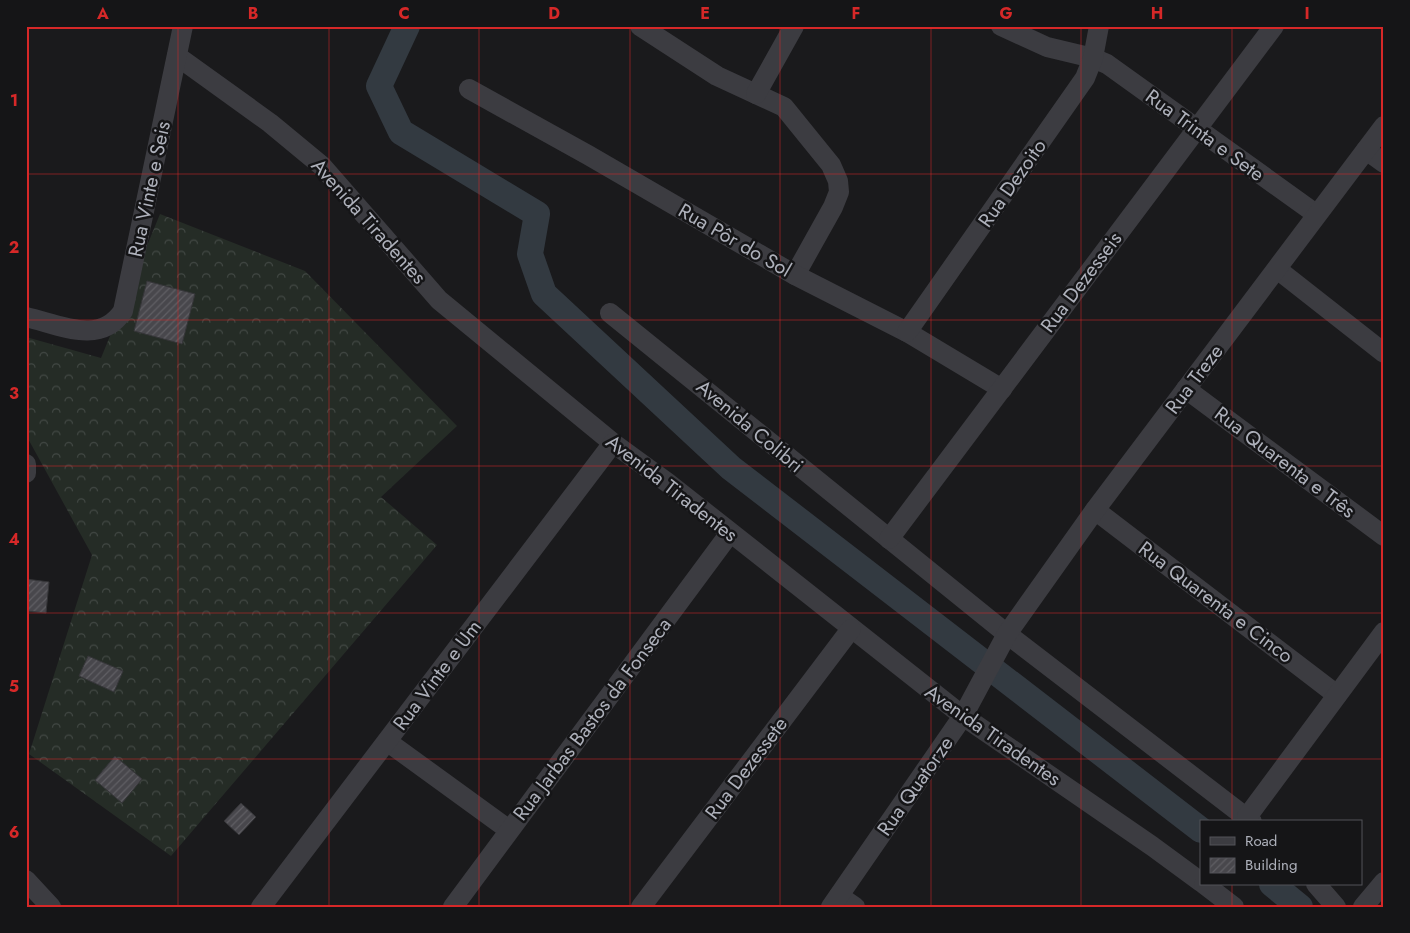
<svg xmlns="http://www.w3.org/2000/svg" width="1410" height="933" viewBox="0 0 1410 933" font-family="Jost,sans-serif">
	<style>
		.forest { fill: url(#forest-crowns) }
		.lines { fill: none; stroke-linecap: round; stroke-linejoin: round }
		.canal { stroke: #333a41; stroke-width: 26 }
		.building { fill: url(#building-hatch); stroke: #353538 }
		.minor { stroke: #3c3c41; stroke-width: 20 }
		.grid { fill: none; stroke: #d62828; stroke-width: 1; stroke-opacity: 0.55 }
		.labels { text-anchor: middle; stroke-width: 5; stroke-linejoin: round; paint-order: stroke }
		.street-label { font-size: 20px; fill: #aeb1bb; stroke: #151517 }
		.neatline { fill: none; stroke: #d62828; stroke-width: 2 }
		.grid-label { font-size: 16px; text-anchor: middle; font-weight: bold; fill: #d62828 }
	</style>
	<defs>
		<pattern id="forest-crowns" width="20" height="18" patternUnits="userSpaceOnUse" patternTransform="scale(1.25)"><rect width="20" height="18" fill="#252c26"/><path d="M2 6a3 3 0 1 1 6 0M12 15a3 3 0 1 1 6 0" fill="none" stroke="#424844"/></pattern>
		<pattern id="building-hatch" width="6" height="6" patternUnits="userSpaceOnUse" patternTransform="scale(1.25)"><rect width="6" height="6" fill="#48474c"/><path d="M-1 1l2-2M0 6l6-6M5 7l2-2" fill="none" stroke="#605f64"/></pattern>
	</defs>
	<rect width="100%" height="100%" fill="#1a1a1c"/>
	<path class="forest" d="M160 214 305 271 457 426 381 497 437 545 171 856 29 754 92 555 26 435V337L101 358Z"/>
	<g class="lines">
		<g class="canal">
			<path d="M407 26 379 86 401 132 537 214 530 254 544 294 731 468 1201 830"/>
			<path d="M1272 884 1300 907"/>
		</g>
	</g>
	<g class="building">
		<path d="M147 281 195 294 182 344 134 331Z"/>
		<path d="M26 579 49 582 46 613 26 611Z"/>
		<path d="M88 656 123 671 114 692 79 676Z"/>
		<path d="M115 756 142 779 122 803 95 780Z"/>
		<path d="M241 803 256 817 239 835 224 821Z"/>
	</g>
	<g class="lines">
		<g class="minor">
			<path d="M640 26 717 76 784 107 831 165 838 181 839 192 833 207 795 275"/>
			<path d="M1001 26 1047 47 1093 58 1107 64 1316 214"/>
			<path d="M177 56 270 123 322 166 439 300 613 443 668 483 963 716 1152 846 1201 882"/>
			<path d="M469 89 588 155 795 275 907 332 1002 389"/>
			<path d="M756 94 794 26"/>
			<path d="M1366 150 1384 163"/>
			<path d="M1277 269 1384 353"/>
			<path d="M610 313 1007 634 1252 822"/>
			<path d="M26 317C60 325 100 346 123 311L183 26"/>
			<path d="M907 332 1085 78 1093 58 1099 26"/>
			<path d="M1186 389 1384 536"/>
			<path d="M26 464V473"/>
			<path d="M1095 510 1337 695"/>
			<path d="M889 539 1274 26"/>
			<path d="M388 742 509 830"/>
			<path d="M1247 817 1384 632"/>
			<path d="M26 880 51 907"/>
			<path d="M1204 884 1234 907"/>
			<path d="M1316 884 1336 907"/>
			<path d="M839 896 855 907"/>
			<path d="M261 907 613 443"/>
			<path d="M453 907 730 533"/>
			<path d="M641 907 851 629"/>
			<path d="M831 907 963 716 1007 634 1095 510 1384 126"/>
			<path d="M1363 907 1384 882"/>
		</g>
	</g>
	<path class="grid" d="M178 26V907M329 26V907M479 26V907M630 26V907M780 26V907M931 26V907M1081 26V907M1232 26V822M26 174H1384M26 320H1384M26 466H1384M26 613H1384M26 759H1384M1232 884V907"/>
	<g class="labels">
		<g class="street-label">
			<text transform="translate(1205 135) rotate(36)" y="7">Rua Trinta e Sete</text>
			<text transform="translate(1012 183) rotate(-55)" y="7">Rua Dezoito</text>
			<text transform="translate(149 189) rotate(-78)" y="7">Rua Vinte e Seis</text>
			<text transform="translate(369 221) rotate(48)" y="7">Avenida Tiradentes</text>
			<text transform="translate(735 240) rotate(30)" y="7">Rua Pôr do Sol</text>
			<text transform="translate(1081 282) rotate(-53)" y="7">Rua Dezesseis</text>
			<text transform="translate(1194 379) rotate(-53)" y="7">Rua Treze</text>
			<text transform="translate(750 426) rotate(40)" y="7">Avenida Colibri</text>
			<text transform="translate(1285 462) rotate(37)" y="7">Rua Quarenta e Três</text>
			<text transform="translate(672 488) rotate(38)" y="7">Avenida Tiradentes</text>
			<text transform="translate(1216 602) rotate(37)" y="7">Rua Quarenta e Cinco</text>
			<text transform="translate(437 675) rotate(-53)" y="7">Rua Vinte e Um</text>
			<text transform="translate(592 719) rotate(-53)" y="7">Rua Jarbas Bastos da Fonseca</text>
			<text transform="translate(993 735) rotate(35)" y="7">Avenida Tiradentes</text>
			<text transform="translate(746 768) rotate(-53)" y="7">Rua Dezessete</text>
			<text transform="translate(915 786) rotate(-55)" y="7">Rua Quatorze</text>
		</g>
	</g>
	<rect width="1410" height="933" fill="none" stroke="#151517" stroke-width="55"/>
	<rect x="1200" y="820" width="162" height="65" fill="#151517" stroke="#525359"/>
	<rect x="1210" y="837" width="25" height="8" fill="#3c3c41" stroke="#525359"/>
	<text x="1245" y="846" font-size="15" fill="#aeb1bb">Road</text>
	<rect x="1210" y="858" width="25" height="15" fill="url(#building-hatch)" stroke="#525359"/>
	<text x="1245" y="870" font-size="15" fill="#aeb1bb">Building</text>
	<rect x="28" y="28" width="1354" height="878" class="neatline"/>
	<g class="grid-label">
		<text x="103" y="19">A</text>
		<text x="253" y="19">B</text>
		<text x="404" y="19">C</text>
		<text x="554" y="19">D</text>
		<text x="705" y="19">E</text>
		<text x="856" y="19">F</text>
		<text x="1006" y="19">G</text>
		<text x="1157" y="19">H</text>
		<text x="1307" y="19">I</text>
		<text x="14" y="106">1</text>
		<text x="14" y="253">2</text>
		<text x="14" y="399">3</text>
		<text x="14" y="545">4</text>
		<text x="14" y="692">5</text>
		<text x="14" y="838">6</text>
	</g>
</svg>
